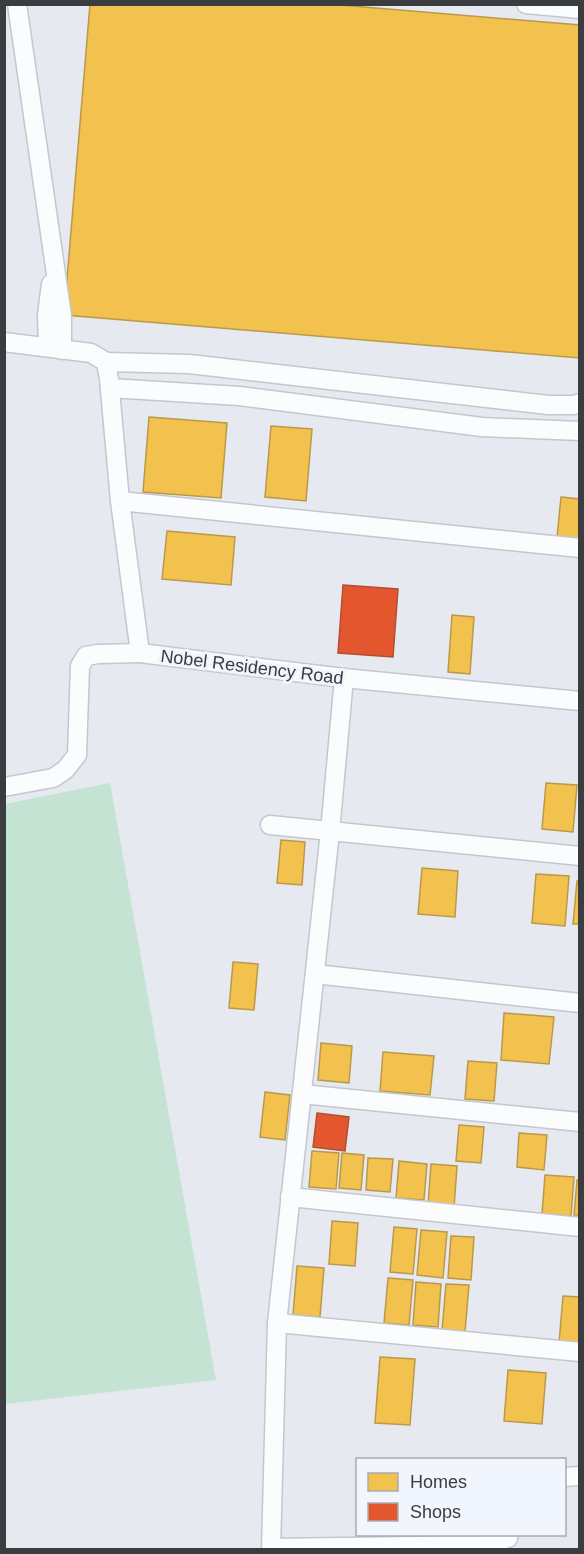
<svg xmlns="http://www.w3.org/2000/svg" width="584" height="1554" viewBox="0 0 584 1554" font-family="Helvetica,sans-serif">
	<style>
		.green { fill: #c4e3d2 }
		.homes { fill: #f2c14e; stroke: #bb994a; stroke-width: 1.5 }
		.shops { fill: #e4572e; stroke: #b14f33; stroke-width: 1.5 }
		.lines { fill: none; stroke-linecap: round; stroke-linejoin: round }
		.street-casing { stroke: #c4c7cc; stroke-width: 21 }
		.street { stroke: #fbfcfd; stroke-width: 18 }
		.labels { text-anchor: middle; stroke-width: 6; stroke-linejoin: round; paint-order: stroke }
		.street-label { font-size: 18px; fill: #3a3c40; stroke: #f1f5fe }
	</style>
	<rect width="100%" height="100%" fill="#e6e9f0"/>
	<path class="green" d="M110 783 216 1380 5 1404V804Z"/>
	<g class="homes">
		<path d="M90 4H328L580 25V358L64 315Z"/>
		<path d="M149 417 227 423 221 498 143 492Z"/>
		<path d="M271 426 312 429 306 501 265 497Z"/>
		<path d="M561 497 580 499V539L557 537Z"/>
		<path d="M167 531 235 537 231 585 162 579Z"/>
		<path d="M452 615 474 617 470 674 448 672Z"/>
		<path d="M546 783 577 785 573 832 542 829Z"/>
		<path d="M281 840 305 842 302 885 277 883Z"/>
		<path d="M422 868 458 871 455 917 418 914Z"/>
		<path d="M536 874 569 876 565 926 532 923Z"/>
		<path d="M577 881H580V924H573Z"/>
		<path d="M233 962 258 964 254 1010 229 1008Z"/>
		<path d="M504 1013 554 1017 549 1064 501 1060Z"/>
		<path d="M321 1043 352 1046 349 1083 318 1080Z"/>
		<path d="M383 1052 434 1056 430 1095 380 1091Z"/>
		<path d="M468 1061 497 1063 494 1101 465 1099Z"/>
		<path d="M265 1092 290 1095 285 1140 260 1137Z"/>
		<path d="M459 1125 484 1127 481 1163 456 1161Z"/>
		<path d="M519 1133 547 1135 544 1170 517 1167Z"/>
		<path d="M312 1151 339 1153 336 1189 309 1187Z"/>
		<path d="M342 1153 364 1155 361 1190 339 1188Z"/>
		<path d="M368 1158 393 1159 390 1192 366 1190Z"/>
		<path d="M399 1161 427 1164 424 1200 396 1198Z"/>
		<path d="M431 1164 457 1166 454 1208 428 1205Z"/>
		<path d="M545 1175 574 1177 571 1216 542 1214Z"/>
		<path d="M577 1180H580V1215H574Z"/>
		<path d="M332 1221 358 1223 355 1266 329 1264Z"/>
		<path d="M394 1227 417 1229 413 1274 390 1272Z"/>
		<path d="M421 1230 447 1232 443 1278 417 1275Z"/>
		<path d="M451 1236 474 1237 471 1280 448 1278Z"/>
		<path d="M297 1266 324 1268 320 1317 293 1315Z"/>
		<path d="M388 1278 413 1280 409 1325 384 1323Z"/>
		<path d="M416 1282 441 1284 438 1327 413 1325Z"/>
		<path d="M446 1284 469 1285 465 1332 442 1330Z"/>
		<path d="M563 1296 580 1297V1344L559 1343Z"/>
		<path d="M380 1357 415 1359 410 1425 375 1423Z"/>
		<path d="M508 1370 546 1373 542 1424 504 1421Z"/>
	</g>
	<g class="shops">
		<path d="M343 585 398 589 393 657 338 653Z"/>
		<path d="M317 1113 349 1117 345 1151 313 1147Z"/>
	</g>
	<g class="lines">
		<g class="street-casing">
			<g id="street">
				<path d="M17 4 62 316V350"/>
				<path d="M526 4 580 9"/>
				<path d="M4 342 91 353 106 362 109 379 120 501 140 653 344 678 580 701"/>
				<path d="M48 347 47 315 51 284"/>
				<path d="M106 362 189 364 548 405H574L580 403"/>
				<path d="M110 388 239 396 482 427 580 431"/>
				<path d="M120 501 580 548"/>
				<path d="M4 787 53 778 65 770 77 755 80 666 86 656 98 654 140 653"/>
				<path d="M270 825 580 856"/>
				<path d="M315 974 580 1003"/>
				<path d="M302 1094 580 1122"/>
				<path d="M290 1197 580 1227"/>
				<path d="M277 1323 580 1352"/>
				<path d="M564 1477 580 1476"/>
				<path d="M272 1548 486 1545 508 1538 509 1534"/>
				<path d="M271 1550 277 1323 330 832 344 678"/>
			</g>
		</g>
		<use href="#street" class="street"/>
	</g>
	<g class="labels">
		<g class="street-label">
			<text transform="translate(252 667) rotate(7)" y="6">Nobel Residency Road</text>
		</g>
	</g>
	<rect width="584" height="1554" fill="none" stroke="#3a3c40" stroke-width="12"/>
	<rect x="356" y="1458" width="210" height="78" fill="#f1f5fe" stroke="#a8abb2" stroke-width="1.5"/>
	<rect x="368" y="1473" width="30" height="18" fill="#f2c14e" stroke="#a8abb2" stroke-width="1.5"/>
	<text x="410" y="1488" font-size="18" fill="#3a3c40">Homes</text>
	<rect x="368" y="1503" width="30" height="18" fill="#e4572e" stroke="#a8abb2" stroke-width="1.5"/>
	<text x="410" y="1518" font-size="18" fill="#3a3c40">Shops</text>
</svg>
